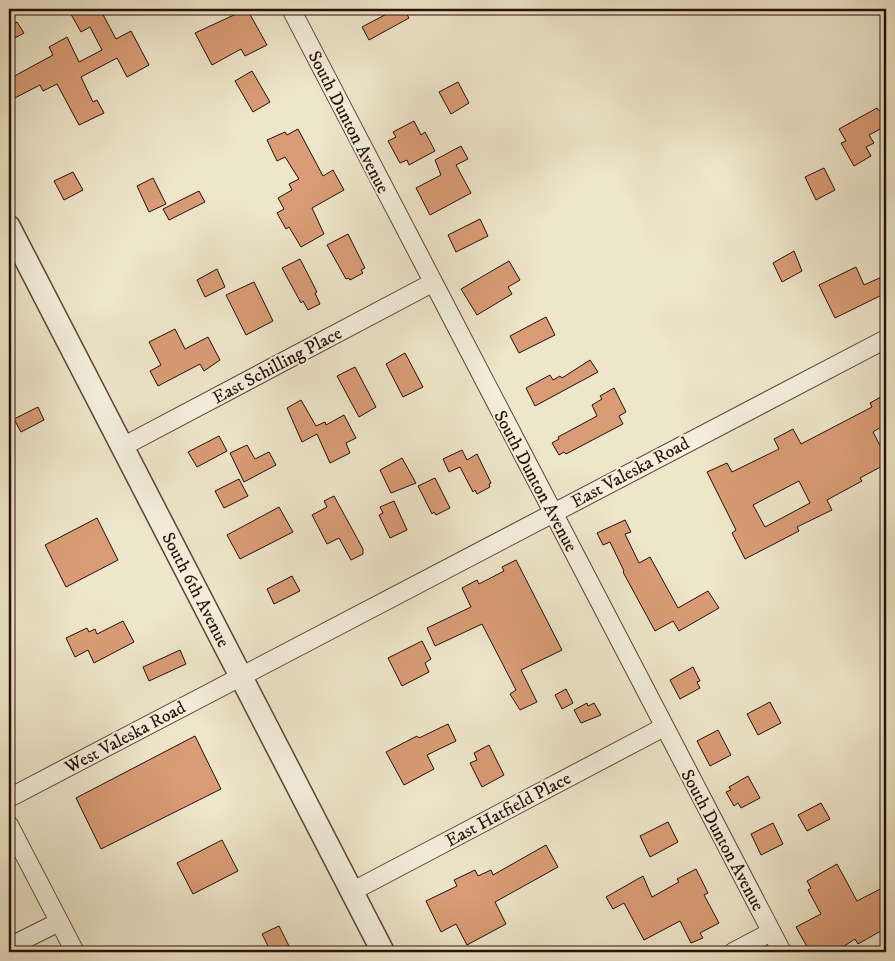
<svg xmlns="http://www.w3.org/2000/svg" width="895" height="961" viewBox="0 0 895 961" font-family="'IM FELL DW Pica',serif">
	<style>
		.building { fill: #d99c76; stroke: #270f06; fill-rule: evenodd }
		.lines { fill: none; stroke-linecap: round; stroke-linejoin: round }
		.minor-casing { stroke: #594537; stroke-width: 20 }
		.tertiary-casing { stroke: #594537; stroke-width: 25 }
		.minor { stroke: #f4efdd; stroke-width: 18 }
		.tertiary { stroke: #f4efdd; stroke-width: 22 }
		.labels { text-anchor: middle; stroke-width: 4; stroke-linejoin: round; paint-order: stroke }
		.street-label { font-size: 18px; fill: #270f06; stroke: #f4efdd }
	</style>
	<rect width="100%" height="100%" fill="#eee6ca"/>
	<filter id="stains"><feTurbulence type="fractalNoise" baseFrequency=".004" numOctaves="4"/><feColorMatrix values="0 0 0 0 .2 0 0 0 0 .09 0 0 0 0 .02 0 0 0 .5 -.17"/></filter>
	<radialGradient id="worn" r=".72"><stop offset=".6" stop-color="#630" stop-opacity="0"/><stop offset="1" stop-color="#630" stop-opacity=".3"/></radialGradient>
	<g class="building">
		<path d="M68 9H100L116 39 131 31 149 65 127 77 117 58 81 77 93 102 97 100 104 113 79 125 57 84 43 91 40 85 9 101V79L53 55 49 47 67 37 79 62 102 50 90 27 81 32Z"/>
		<path d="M247 9 267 45 245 56 241 49 212 65 195 33Z"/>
		<path d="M396 9H404L409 18 369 40 362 27Z"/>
		<path d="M17 22 24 33 9 41V27Z"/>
		<path d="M252 71 270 102 253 112 235 81Z"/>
		<path d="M458 82 469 103 451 114 439 92Z"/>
		<path d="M886 107V126L869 135 874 143 866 147 871 156 854 166 841 143 846 141 839 129 877 108 879 111Z"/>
		<path d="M414 121 421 135 425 132 435 151 409 165 407 160 400 163 388 141 396 137 393 132Z"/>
		<path d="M298 129 323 176 333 170 344 190 312 208 324 234 301 247 289 227 286 229 277 213 284 209 278 198 292 190 289 184 299 179 285 157 277 161 267 140 285 132 287 135Z"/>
		<path d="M461 146 468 159 456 165 471 193 430 215 416 188 441 175 435 160Z"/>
		<path d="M824 168 835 190 816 200 805 177Z"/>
		<path d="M73 172 83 190 64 200 54 181Z"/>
		<path d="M153 178 166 204 149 212 137 186Z"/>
		<path d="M199 191 205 202 169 220 163 209Z"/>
		<path d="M480 219 488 236 456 252 448 235Z"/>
		<path d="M348 234 365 268 361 270 363 273 350 280 349 278 346 279 327 245Z"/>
		<path d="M794 251 802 271 782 282 773 263Z"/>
		<path d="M300 259 317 292 315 293 320 304 308 310 303 301 301 303 282 268Z"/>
		<path d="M509 261 520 280 508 287 512 294 477 315 461 289Z"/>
		<path d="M856 267 864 285 886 275V293L835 318 819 285Z"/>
		<path d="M217 269 225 287 205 297 197 280Z"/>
		<path d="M254 282 273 321 246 335 226 295Z"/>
		<path d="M546 317 555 335 519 353 510 336Z"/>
		<path d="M175 329 185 349 208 337 220 360 204 371 200 364 158 386 150 371 161 365 149 342Z"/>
		<path d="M405 353 423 387 403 397 386 364Z"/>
		<path d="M590 360 598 372 535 406 526 388 550 375 553 380 560 376 562 378Z"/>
		<path d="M355 367 376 407 359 417 337 376Z"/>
		<path d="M614 388 626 412 619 416 623 424 566 454 564 452 559 455 552 443 559 439 558 437 597 416 592 405 602 399 600 396Z"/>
		<path d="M886 394V433L883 426 873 432 886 457V464L860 478 862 481 827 500 832 510 797 527 799 531 745 559 732 533 736 530 707 472 727 463 732 472 779 449 774 439 793 429 801 444 872 407 870 403ZM799 481 810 503 765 527 753 505Z"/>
		<path d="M301 400 316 426 325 422 326 425 344 415 356 438 346 443 350 453 330 463 317 434 302 442 287 408Z"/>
		<path d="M38 407 44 420 21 432 14 419Z"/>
		<path d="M219 436 227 451 197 467 188 452Z"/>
		<path d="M247 445 255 459 269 452 276 465 244 482 230 453Z"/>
		<path d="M462 450 467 460 477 454 491 483 489 484 490 487 477 494 475 490 473 492 460 467 449 472 443 459Z"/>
		<path d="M402 458 416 483 391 493 380 470Z"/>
		<path d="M435 478 450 508 436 515 434 512 432 514 418 486Z"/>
		<path d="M239 479 248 496 224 508 215 491Z"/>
		<path d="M334 496 363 549V554L351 560 339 538 327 544 312 515 327 507 324 501Z"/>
		<path d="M394 501 407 530 390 538 379 515 383 513 380 507Z"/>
		<path d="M279 507 293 532 240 559 227 535Z"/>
		<path d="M97 518 118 560 66 587 45 545Z"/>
		<path d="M625 520 631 532 625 534 639 563 650 557 678 608 708 591 719 608 679 631 673 621 655 631 623 572 624 571 610 542 603 545 597 533Z"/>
		<path d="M516 560 562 650 521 670 537 702 520 710 510 694 516 690 482 624 435 646 427 628 471 607 462 588 477 580 479 584 504 571 502 567Z"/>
		<path d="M292 576 300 591 274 604 267 589Z"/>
		<path d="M123 621 134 642 94 663 88 650 75 657 66 638 87 628 89 632 95 629 97 634Z"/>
		<path d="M422 641 431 659 425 663 429 672 402 686 388 658Z"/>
		<path d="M180 650 186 664 149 681 143 667Z"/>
		<path d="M693 667 700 681 697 682 700 688 680 699 670 680Z"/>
		<path d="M566 689 573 703 562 709 555 695Z"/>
		<path d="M770 702 781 723 758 735 747 714Z"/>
		<path d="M587 703 588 706 594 703 601 715 581 723 574 710Z"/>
		<path d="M448 724 456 741 427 755 434 769 404 785 386 752 417 736 419 738Z"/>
		<path d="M718 730 731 755 710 766 697 741Z"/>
		<path d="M195 736 221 789 101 849 76 798Z"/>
		<path d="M489 745 504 775 482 787 470 763 477 760 474 753Z"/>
		<path d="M748 776 760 798 741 808 738 803 734 806 726 792 731 790 729 787Z"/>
		<path d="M821 803 830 819 807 831 798 815Z"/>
		<path d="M668 822 678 842 650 857 640 836Z"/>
		<path d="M773 823 783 844 761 855 751 834Z"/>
		<path d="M222 840 238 871 193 894 177 863Z"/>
		<path d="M546 845 558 867 495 902 506 924 467 945 456 924 441 932 426 901 457 886 454 880 475 870 478 876 491 870 493 875Z"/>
		<path d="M837 864 857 901 886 886V928L858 944 855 939 835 952H810L796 927 821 914 808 890 811 888 807 881Z"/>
		<path d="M696 869 708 893 704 895 719 923 700 933 703 938 691 943 680 921 644 940 624 903 613 909 606 897 643 876 652 897 679 882 677 879Z"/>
		<path d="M279 926 292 952H271L262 934Z"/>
	</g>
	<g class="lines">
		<g class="minor-casing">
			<g id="minor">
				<path d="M291 9 782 952"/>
				<path d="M122 447 432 283"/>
				<path d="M9 798 886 339"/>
				<path d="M9 825 75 952"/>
				<path d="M353 891 664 727"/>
				<path d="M9 947 59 922"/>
				<path d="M733 952 771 932"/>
			</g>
		</g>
		<g class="tertiary-casing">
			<g id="tertiary">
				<path id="s1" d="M9 227 383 952"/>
			</g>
		</g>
		<use href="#minor" class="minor"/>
		<use href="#tertiary" class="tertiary"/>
	</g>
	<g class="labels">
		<g class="street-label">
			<text transform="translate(349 122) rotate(63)" y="6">South Dunton Avenue</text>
			<text transform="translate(277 365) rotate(-28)" y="6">East Schilling Place</text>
			<text transform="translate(630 472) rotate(-28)" y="6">East Valeska Road</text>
			<text transform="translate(536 481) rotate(62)" y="6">South Dunton Avenue</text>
			<text dy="6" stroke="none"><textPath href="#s1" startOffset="408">South 6th Avenue</textPath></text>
			<text transform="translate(125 737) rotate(-28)" y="6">West Valeska Road</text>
			<text transform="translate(508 809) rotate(-28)" y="6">East Hatfield Place</text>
			<text transform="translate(723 840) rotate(62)" y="6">South Dunton Avenue</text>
		</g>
	</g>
	<rect width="895" height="961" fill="none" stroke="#eee6ca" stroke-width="30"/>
	<rect x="10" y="10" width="875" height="941" fill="none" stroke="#270f06" stroke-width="2.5"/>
	<rect x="15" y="15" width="865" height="931" fill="none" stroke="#270f06"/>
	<rect width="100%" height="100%" filter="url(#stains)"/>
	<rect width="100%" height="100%" fill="url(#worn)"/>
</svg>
